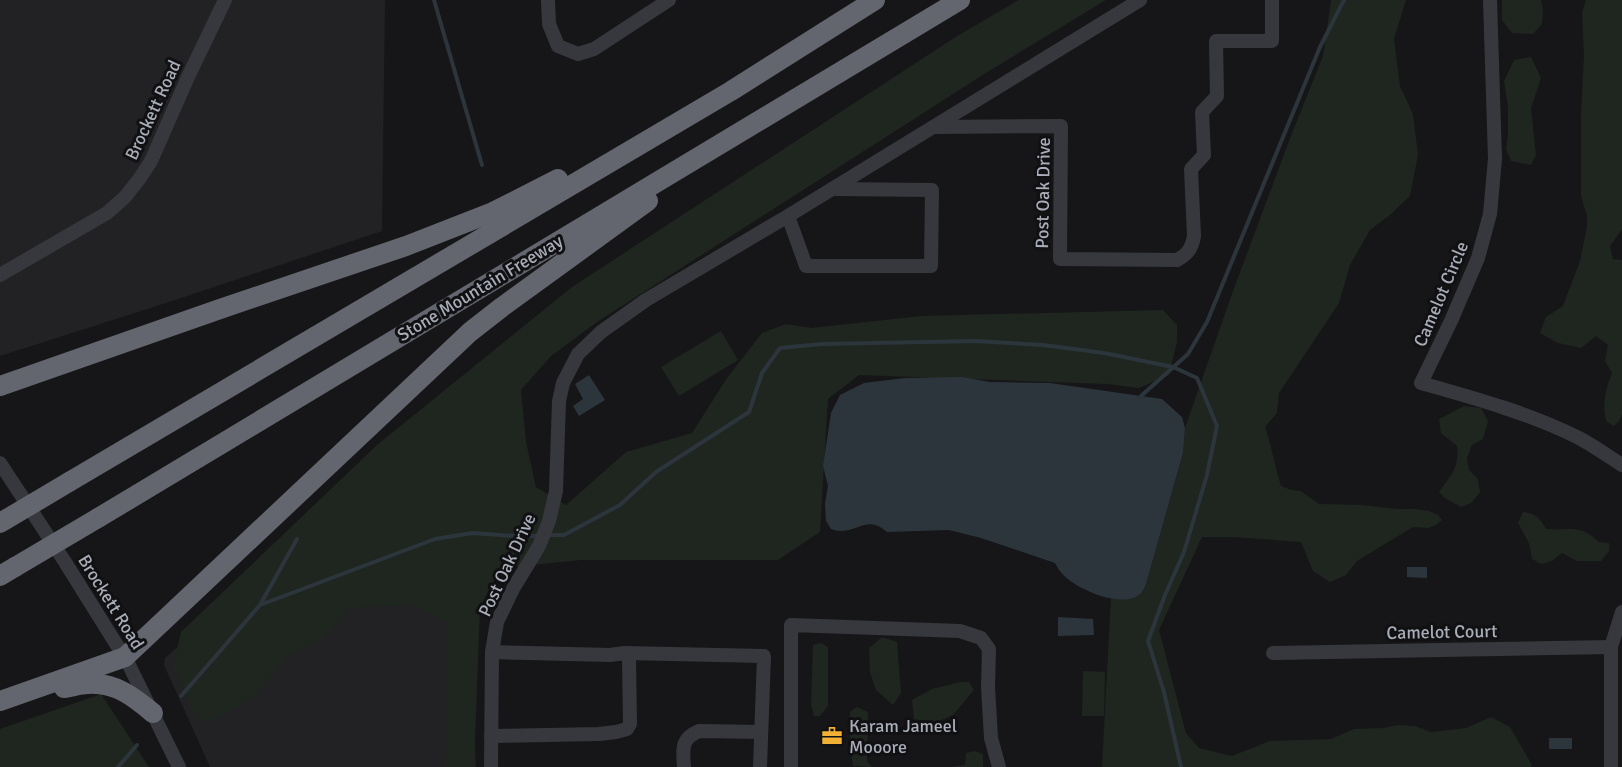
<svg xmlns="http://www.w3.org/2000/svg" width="1622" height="767" viewBox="0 0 1622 767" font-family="Signika,sans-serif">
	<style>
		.built { fill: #222225 }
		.green { fill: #1e261f }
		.water { fill: #2c353c }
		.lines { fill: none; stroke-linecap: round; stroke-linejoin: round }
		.stream { stroke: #2c353c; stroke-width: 4 }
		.minor { stroke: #37383d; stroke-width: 14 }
		.highway { stroke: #63666e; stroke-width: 20 }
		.highway-bridge { stroke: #63666e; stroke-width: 20 }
		.labels { text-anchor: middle; stroke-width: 6; stroke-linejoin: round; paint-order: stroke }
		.street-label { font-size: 18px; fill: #a8adb8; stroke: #111113 }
		.poi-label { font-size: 18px; fill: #a8adb8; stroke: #111113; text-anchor: start }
	</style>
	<rect width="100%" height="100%" fill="#161618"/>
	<g class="built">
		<path d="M0 0H385L382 231 169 302 0 356Z"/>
		<path d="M358 488 468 606 476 767H210L164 665 165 658Z"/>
	</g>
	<g class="green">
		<path d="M1019 0H1106L989 71 597 322 551 356 521 390 526 442 536 487 566 505 626 452 692 433 727 378 762 333 786 324 812 328 921 316 1163 310 1177 325V342L1169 375 1139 388 1108 384 859 375 828 399 820 532 778 560H581L500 568 480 608 474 767H446L448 622 414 605 351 608 321 640 289 655 254 698 210 722 198 719 173 667 181 632 377 445 572 287 954 38Z"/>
		<path d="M1331 0H1406L1394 39 1400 86 1413 114 1418 155 1410 196 1391 214 1370 230 1350 265 1339 303 1279 393 1277 413 1265 427C1272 447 1275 467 1281 486L1291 490 1301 491 1319 504 1362 505 1397 509H1415L1429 511 1438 515 1442 520 1436 525 1428 528 1413 527 1357 561 1346 575 1330 582 1313 571 1301 542 1234 537H1202L1159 630 1186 733 1199 748 1232 756 1270 741 1331 739 1354 729 1383 728 1398 725 1415 726 1431 732 1466 728 1491 717 1510 727 1532 765 1531 767H1102L1111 598 1121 599 1142 592 1145 587 1183 453 1185 428 1233 291 1292 133 1323 56Z"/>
		<path d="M1502 0H1541L1543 11 1542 24 1533 34 1512 33 1502 20Z"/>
		<path d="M1586 0H1622V229L1610 246 1613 259 1622 260V414L1619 421 1614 426 1607 422C1601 407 1606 388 1612 373L1605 361 1608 345 1596 336 1581 348 1558 343 1540 333 1546 317 1563 306 1580 261 1587 227V216L1581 196V113L1584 56 1582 13Z"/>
		<path d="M1531 57 1541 78 1531 108 1536 155 1531 165 1511 161 1506 149 1508 135V107L1504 81 1514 60Z"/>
		<path d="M721 331 738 360 679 396 661 367Z"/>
		<path d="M1464 406 1481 408 1488 421 1483 439 1472 445 1467 458 1469 470 1478 479 1480 492 1471 503 1461 507 1445 498 1439 492C1452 474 1459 468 1457 446L1441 433 1439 419Z"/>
		<path d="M1523 512C1535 513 1541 519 1546 529 1570 531 1579 523 1599 542L1609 543V551L1601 561H1577L1562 553 1552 561 1541 564 1532 559 1529 543 1518 523Z"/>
		<path d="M882 637 897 642 901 693 893 705 876 690 870 672 869 648Z"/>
		<path d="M821 643 828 647V706L820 716H814L811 704 813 645Z"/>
		<path d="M1083 671 1105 672 1104 716H1082Z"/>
		<path d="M960 682H969L974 690 953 715 935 723 914 719 912 700 932 689Z"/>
		<path d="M101 694 149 767H0V729Z"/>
		<path d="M857 707 868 712 867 761 872 767 853 766 850 746V712Z"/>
		<path d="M975 751 983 754V767H950L965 765 966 753Z"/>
	</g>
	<g class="water">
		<path d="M589 375 605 400 579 416 573 406 583 399 575 384Z"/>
		<path d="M962 377 990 382 1050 383 1162 399 1182 417 1185 428 1183 453 1148 577C1146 583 1145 590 1140 594 1122 610 1072 588 1060 571 1058 569 1057 566 1055 563L981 538 949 530 887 532C868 515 859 531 840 531 837 531 834 530 831 529L826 521 825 503 828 486 823 466 831 413 840 395 864 383 905 378Z"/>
		<path d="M1407 567H1427V578L1407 577Z"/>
		<path d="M1058 617 1093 619 1094 635 1058 636Z"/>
		<rect x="1549" y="738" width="23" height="11"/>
	</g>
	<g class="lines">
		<g class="stream">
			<path d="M434 0 482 165"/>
			<path d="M1141 396 1188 354 1207 322 1320 47 1344 0"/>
			<path d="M547 535H564L620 505 656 472 749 412 762 373 780 348 822 344 976 341 1043 345 1104 353 1173 367 1197 378 1217 426 1207 475 1184 552 1165 595 1148 641 1164 692 1181 767"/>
			<path d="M260 605 297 539"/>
			<path d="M181 696 260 605 435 539 473 533 515 536H540"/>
			<path d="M118 767 137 745"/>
		</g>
		<g class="minor">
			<path d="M548 0 549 24 558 46 578 54 594 49 669 0"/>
			<path d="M1490 0 1495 159 1490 214 1478 258 1451 321 1421 383C1474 398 1529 413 1579 438 1594 446 1608 456 1622 465"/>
			<path d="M934 127 1061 126 1060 259 1177 260C1188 254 1192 248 1194 236L1191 169 1204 155 1202 112 1217 96 1216 41H1272V0"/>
			<path d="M788 216 806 266H931L932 190 832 189"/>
			<path d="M0 275 107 213 125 197 140 178 151 161 188 77 225 0"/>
			<path d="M0 463 65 562 128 663 179 767"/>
			<path d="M625 653 764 656 760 767"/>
			<path d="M1273 653 1611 647"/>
			<path d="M491 736 599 734 616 732 627 729 630 724 629 657 625 653 610 655 492 652"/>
			<path d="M491 767 492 652 497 622 514 587 539 546 549 521 556 491 559 401 563 383 578 354 601 332 646 300 788 216 1140 0"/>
			<path d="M684 767C683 750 680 739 699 731L761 732"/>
			<path d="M791 767V625L960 631 981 638 989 649 988 687 991 738 999 767"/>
			<path d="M1611 767V647L1622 612"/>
		</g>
		<g class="highway">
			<path d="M0 386 220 309 406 246 493 212 558 179"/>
			<path d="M69 482 731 91 875 0"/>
			<path d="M98 518 960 0"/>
			<path d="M0 576 15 567"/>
			<path d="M64 688C72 687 80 684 88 684 115 682 134 697 153 713"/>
			<path d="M0 701 125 657 470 332 502 307 648 201"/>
		</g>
		<g class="highway-bridge">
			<path d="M0 523 69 482"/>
			<path d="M15 567 98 518"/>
		</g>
	</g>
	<defs>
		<g id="office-bare" transform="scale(1.62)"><path d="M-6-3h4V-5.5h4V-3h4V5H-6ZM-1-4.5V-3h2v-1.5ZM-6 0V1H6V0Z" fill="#f2b134" stroke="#111113" stroke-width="2.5" paint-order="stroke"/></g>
	</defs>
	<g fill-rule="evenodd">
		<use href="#office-bare" x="832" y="736"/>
	</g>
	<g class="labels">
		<g class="street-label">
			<text transform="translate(153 110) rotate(-65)" y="6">Brockett Road</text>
			<text transform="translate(1043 193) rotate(-89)" y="6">Post Oak Drive</text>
			<text transform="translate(480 288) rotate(-31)" y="6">Stone Mountain Freeway</text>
			<text transform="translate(1441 294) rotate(-67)" y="6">Camelot Circle</text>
			<text transform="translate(507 565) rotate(-65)" y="6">Post Oak Drive</text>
			<text transform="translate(111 602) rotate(58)" y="6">Brockett Road</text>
			<text transform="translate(1442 632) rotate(-1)" y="6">Camelot Court</text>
		</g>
		<g class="poi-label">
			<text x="849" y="732">Karam Jameel<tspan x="849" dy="21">Mooore</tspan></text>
		</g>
	</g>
</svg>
